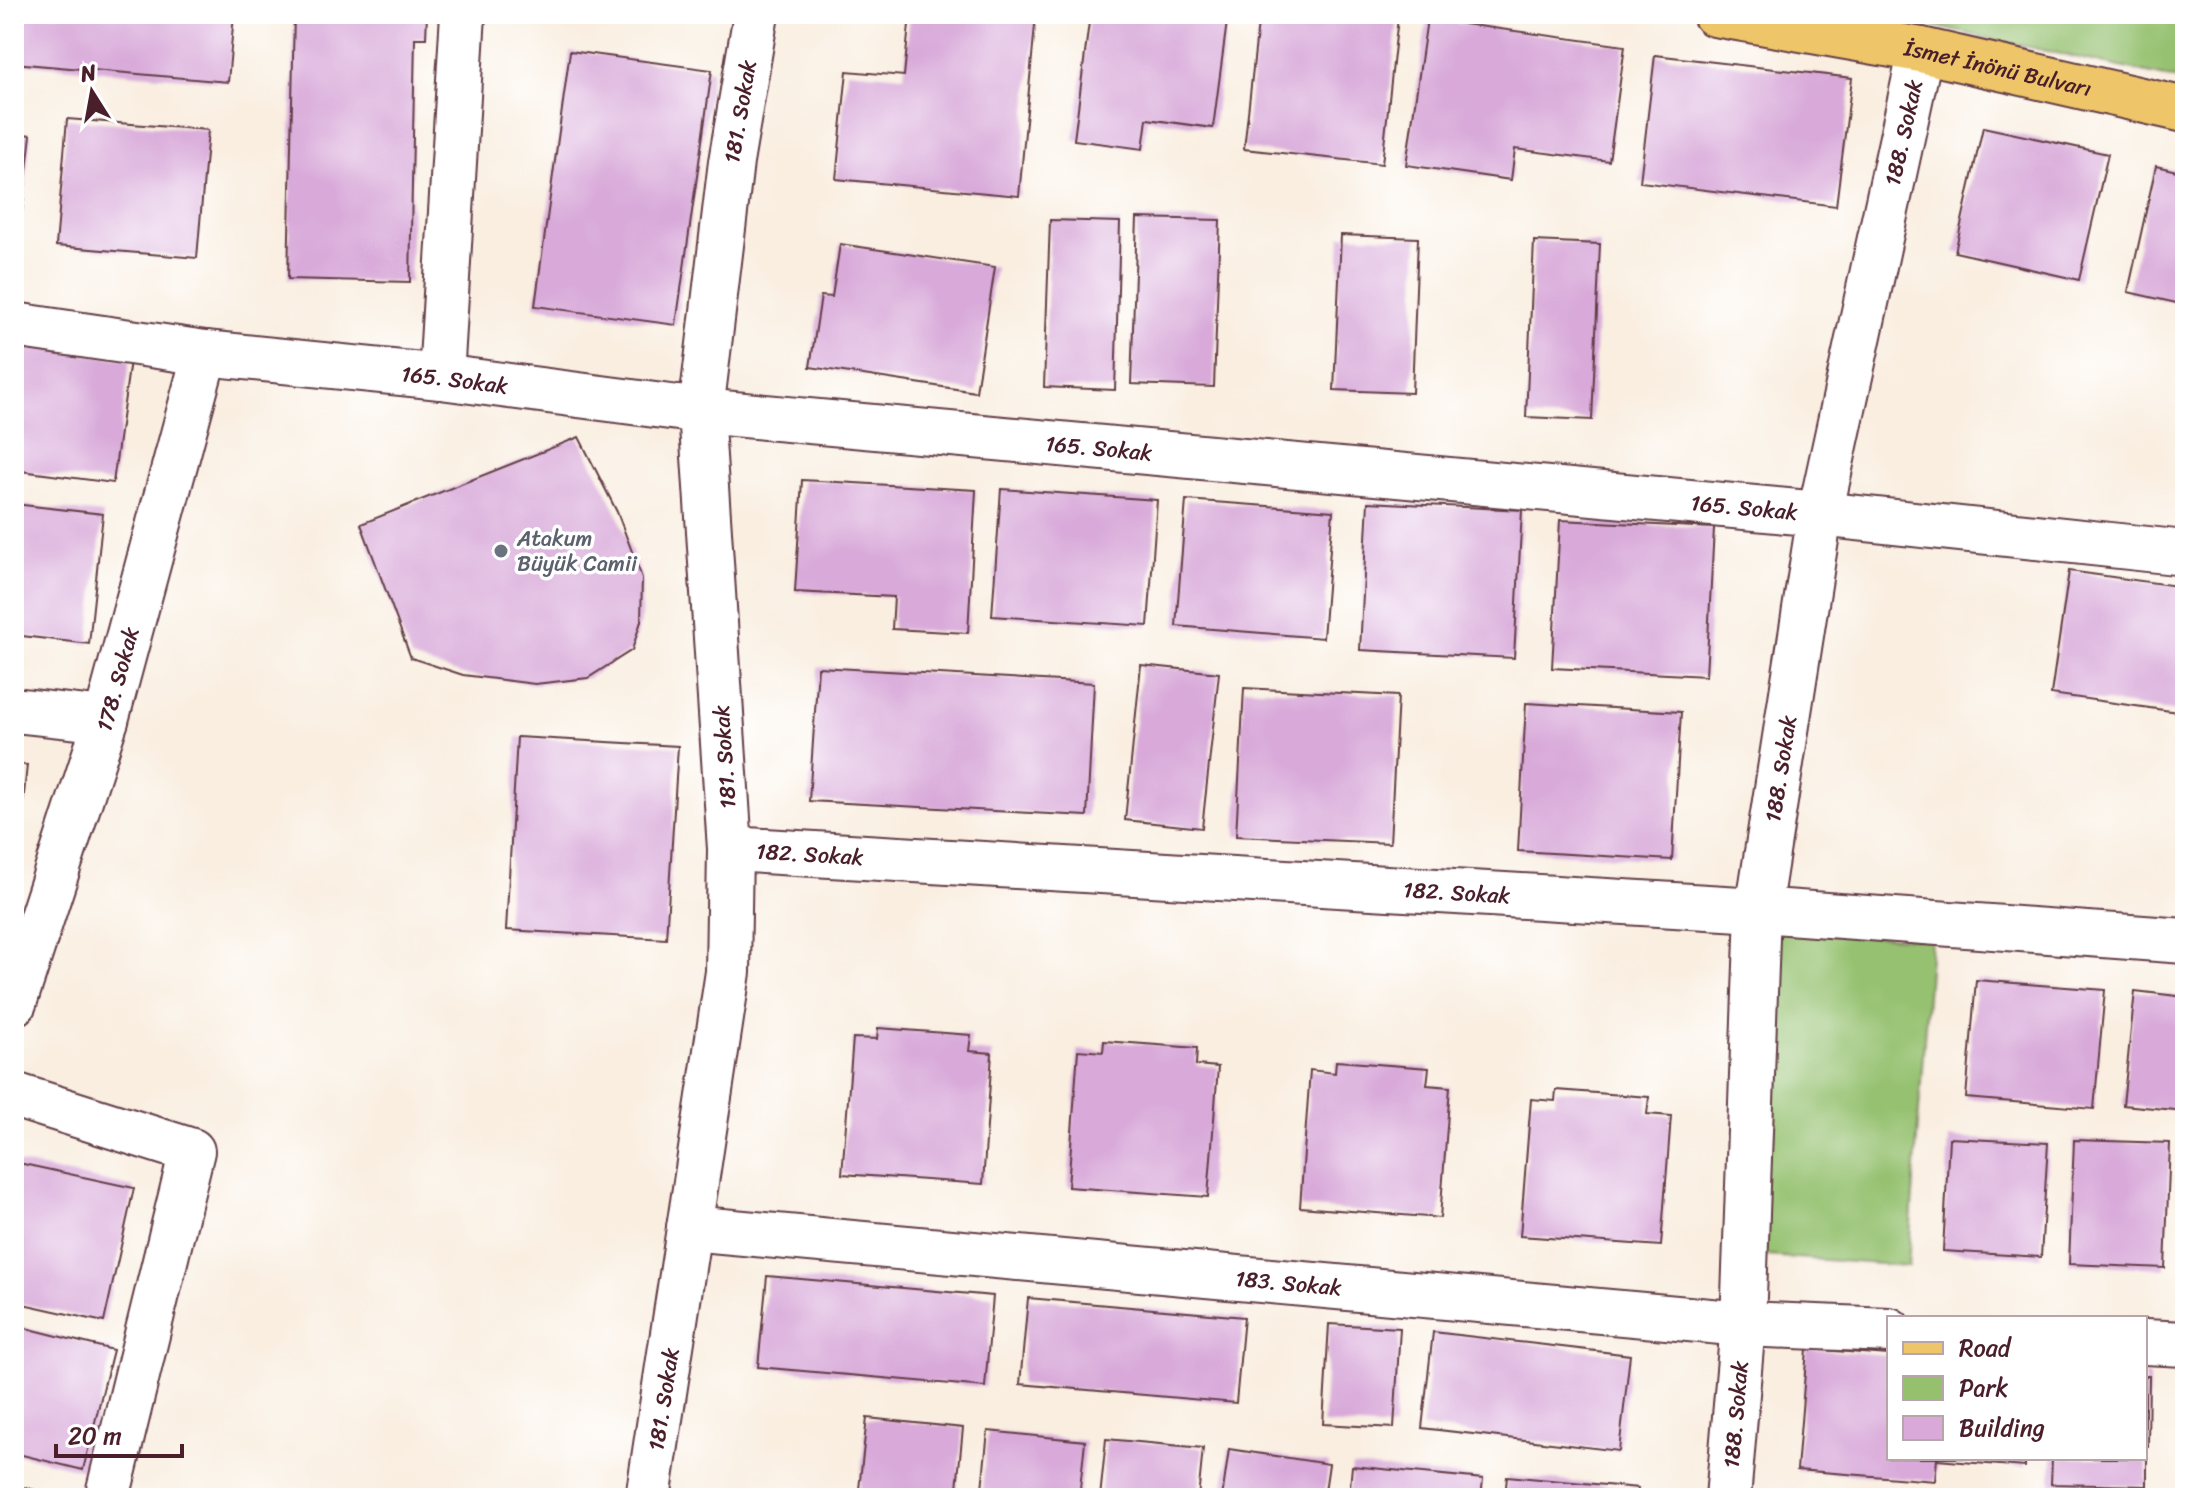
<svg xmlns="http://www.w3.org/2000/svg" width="2199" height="1512" viewBox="0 0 2199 1512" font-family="Sriracha,sans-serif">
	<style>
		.green { fill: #95c16f; stroke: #70704d; stroke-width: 2 }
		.building { fill: #d8a9d9 }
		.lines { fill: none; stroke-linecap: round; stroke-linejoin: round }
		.minor-casing { stroke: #643e46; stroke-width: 48 }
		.major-casing { stroke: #643e46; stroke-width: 48 }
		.minor { stroke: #fff; stroke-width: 44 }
		.major { stroke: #eec569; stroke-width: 44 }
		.worship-dot { fill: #6b7280; stroke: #fff; stroke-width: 3 }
		.labels { text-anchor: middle; stroke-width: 7; stroke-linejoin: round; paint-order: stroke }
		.street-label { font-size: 22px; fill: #4a1f2b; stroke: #fff }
		.worship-label { font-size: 22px; fill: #5b616d; stroke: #fff; text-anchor: start }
	</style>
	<rect width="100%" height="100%" fill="#fff"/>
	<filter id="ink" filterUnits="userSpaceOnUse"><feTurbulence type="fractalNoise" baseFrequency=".0125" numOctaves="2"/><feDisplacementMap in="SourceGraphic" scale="16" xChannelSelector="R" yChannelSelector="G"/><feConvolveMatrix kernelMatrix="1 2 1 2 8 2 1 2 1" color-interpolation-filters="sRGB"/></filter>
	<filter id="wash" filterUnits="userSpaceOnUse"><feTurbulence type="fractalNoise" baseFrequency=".006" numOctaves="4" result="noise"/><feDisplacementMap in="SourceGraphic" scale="32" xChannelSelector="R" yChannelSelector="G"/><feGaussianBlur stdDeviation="1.8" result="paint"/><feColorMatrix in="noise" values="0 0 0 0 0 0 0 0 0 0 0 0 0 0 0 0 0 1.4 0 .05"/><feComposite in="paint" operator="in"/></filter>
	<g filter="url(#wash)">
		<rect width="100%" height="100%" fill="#f9eee0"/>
		<g class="green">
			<path d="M1878 14H2185V81L2179 80Z"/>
			<path d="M1777 929 1931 940 1908 1266 1753 1255Z"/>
		</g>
		<g id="blocks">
			<g class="building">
				<path d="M14 14H234L228 82 14 63Z"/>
				<path d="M294 14H427L426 38H415L410 282 288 279Z"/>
				<path d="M910 14H1036L1019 196 836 179 847 71 904 76Z"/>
				<path d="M1090 14H1228L1213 128 1147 119 1143 149 1074 140Z"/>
				<path d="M1259 14H1375L1398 17 1382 164 1244 149Z"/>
				<path d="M1427 19 1625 46 1609 161 1515 149 1511 180 1406 165Z"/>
				<path d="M570 51 712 70 676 325 535 306Z"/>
				<path d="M1655 55 1852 78 1836 206 1640 182Z"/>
				<path d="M67 119 208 130 197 258 56 246Z"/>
				<path d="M1983 127 2108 154 2079 280 1955 252Z"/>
				<path d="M14 133 31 135 19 237H14Z"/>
				<path d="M2156 166 2185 173V305L2128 292Z"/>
				<path d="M1137 218 1220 220 1214 387 1131 384Z"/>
				<path d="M1050 220 1120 222 1115 390 1044 387Z"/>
				<path d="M1341 235 1418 238 1412 393 1334 390Z"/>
				<path d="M1534 241 1600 244 1592 420 1526 417Z"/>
				<path d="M840 244 995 267 976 392 810 367 821 296 832 297Z"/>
				<path d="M14 344 130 360 113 483 14 470Z"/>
				<path d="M579 437 617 512 642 578 641 621 632 650 588 678 535 684 463 675 411 658 361 524Z"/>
				<path d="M802 480 976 490 968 633 892 629 894 597 795 592Z"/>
				<path d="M1001 489 1157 500 1148 626 992 616Z"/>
				<path d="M1186 500 1333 511 1323 638 1176 626Z"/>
				<path d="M1368 502 1522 510 1514 658 1360 650Z"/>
				<path d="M14 504 103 514 89 644 14 635Z"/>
				<path d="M1560 520 1714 528 1706 676 1552 668Z"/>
				<path d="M2069 571 2185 587V713L2051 694Z"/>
				<path d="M1141 665 1219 673 1202 828 1125 820Z"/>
				<path d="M818 667 1094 683 1087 816 809 801Z"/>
				<path d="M1244 688 1398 696 1390 843 1236 836Z"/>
				<path d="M1526 703 1681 712 1672 860 1518 851Z"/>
				<path d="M517 737 678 746 666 939 506 930Z"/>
				<path d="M14 764 27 765 16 873H14Z"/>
				<path d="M1976 980 2105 990 2094 1109 1966 1098Z"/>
				<path d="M2135 991 2185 997V1111L2123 1105Z"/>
				<path d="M878 1028 971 1035 969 1051 992 1053 983 1184 842 1174 853 1038 877 1039Z"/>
				<path d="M1104 1041 1197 1048 1196 1065 1218 1067 1208 1197 1068 1187 1078 1050 1103 1052Z"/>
				<path d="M1336 1061 1429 1068 1427 1085 1450 1087 1440 1218 1300 1207 1310 1070 1335 1073Z"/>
				<path d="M1556 1090 1649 1097 1647 1114 1671 1116 1661 1246 1520 1236 1531 1099 1555 1101Z"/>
				<path d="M1949 1138 2048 1143 2041 1257 1943 1251Z"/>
				<path d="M2074 1140 2170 1143 2165 1268 2069 1264Z"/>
				<path d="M14 1162 134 1188 104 1322 14 1302Z"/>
				<path d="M767 1276 993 1296 985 1387 758 1367Z"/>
				<path d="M1028 1298 1244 1317 1236 1403 1020 1384Z"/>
				<path d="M1329 1324 1400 1328 1394 1428 1323 1424Z"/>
				<path d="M14 1325 113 1350 83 1470 14 1453Z"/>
				<path d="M1433 1332 1630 1355 1619 1451 1422 1428Z"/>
				<path d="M1807 1349 1889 1355V1458H1937L1935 1481 1797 1470Z"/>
				<path d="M2145 1376H2149L2148 1446H2145Z"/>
				<path d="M867 1418 963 1428 956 1498H858Z"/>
				<path d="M988 1431 1085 1441 1079 1498H981Z"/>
				<path d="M1106 1439 1203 1448 1198 1498H1100Z"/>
				<path d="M1229 1449 1329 1464 1324 1498H1222Z"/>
				<path d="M1937 1458H2025V1467L1937 1460Z"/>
				<path d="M2052 1458H2147V1486L2051 1484Z"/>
				<path d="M1352 1466 1483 1479 1481 1498H1349Z"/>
				<path d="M1507 1476 1638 1488 1637 1498H1505Z"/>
				<path d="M14 1485 65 1497V1498H14Z"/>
			</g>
		</g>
	</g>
	<g filter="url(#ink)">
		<use href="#blocks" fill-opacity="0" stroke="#643e46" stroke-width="2"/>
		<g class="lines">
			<g class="minor-casing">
				<g id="minor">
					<path id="s1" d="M14 325 205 353 441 377 701 411 1820 514 2185 553"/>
					<path d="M441 377 463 14"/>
					<path d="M14 710 106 720"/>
					<path id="s2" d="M730 849 1758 910 2185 941"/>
					<path id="s3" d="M14 1003 106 720 205 353"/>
					<path d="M14 1095 192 1151 107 1498"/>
					<path id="s4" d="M689 1228 1743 1324 1889 1330"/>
					<path d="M2145 1342 2185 1344"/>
					<path id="s5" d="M648 1498 728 972 730 849 701 411 731 162 756 14"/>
					<path id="s6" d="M1728 1498 1743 1324 1758 910 1820 514 1921 50"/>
				</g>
			</g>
			<g class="major-casing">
				<g id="major">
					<path id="s7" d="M1715 14 1921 50 2185 110"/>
				</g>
			</g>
			<use href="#minor" class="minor"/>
			<use href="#major" class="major"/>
		</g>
	</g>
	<circle class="worship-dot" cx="501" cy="551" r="8"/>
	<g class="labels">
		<g class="street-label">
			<text dy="8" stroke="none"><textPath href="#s7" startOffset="288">İsmet İnönü Bulvarı</textPath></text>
			<text dy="8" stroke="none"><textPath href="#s5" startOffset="1396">181. Sokak</textPath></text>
			<text dy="8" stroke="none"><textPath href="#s6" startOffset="1380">188. Sokak</textPath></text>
			<text dy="8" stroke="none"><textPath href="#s1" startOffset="444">165. Sokak</textPath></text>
			<text dy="8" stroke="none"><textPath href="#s1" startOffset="1092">165. Sokak</textPath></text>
			<text dy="8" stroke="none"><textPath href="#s1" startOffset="1740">165. Sokak</textPath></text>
			<text dy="8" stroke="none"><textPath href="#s3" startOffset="340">178. Sokak</textPath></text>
			<text transform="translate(724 757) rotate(-94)" y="8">181. Sokak</text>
			<text dy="8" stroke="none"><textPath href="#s6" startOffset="732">188. Sokak</textPath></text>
			<text dy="8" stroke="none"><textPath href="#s2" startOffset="80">182. Sokak</textPath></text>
			<text dy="8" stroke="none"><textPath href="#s2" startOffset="728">182. Sokak</textPath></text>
			<text dy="8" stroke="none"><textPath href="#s4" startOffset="602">183. Sokak</textPath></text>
			<text dy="8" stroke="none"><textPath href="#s5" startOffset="100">181. Sokak</textPath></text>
			<text dy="8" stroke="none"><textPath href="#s6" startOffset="84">188. Sokak</textPath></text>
		</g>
		<g class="worship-label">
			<text x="517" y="546">Atakum<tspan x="517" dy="25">Büyük Camii</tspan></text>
		</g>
	</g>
	<rect width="2199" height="1512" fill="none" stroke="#fff" stroke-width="48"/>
	<rect x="1887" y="1316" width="260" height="144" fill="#ffffff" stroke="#b7a5aa" stroke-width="2"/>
	<rect x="1903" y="1342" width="40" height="12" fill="#eec569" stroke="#b7a5aa" stroke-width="2"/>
	<text x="1959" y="1356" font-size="24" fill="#4a1f2b">Road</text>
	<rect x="1903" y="1376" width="40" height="24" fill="#95c16f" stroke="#b7a5aa" stroke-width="2"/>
	<text x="1959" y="1396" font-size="24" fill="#4a1f2b">Park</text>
	<rect x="1903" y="1416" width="40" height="24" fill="#d8a9d9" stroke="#b7a5aa" stroke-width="2"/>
	<text x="1959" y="1436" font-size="24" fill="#4a1f2b">Building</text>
	<g transform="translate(92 92) rotate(349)" stroke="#ffffff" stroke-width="6" paint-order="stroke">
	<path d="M0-6L14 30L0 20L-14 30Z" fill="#4a1f2b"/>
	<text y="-12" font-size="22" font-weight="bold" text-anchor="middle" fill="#4a1f2b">N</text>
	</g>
	<path d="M56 1444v12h126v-12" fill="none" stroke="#4a1f2b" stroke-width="4"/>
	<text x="68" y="1444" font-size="24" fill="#4a1f2b" stroke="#ffffff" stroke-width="6" paint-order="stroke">20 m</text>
</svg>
